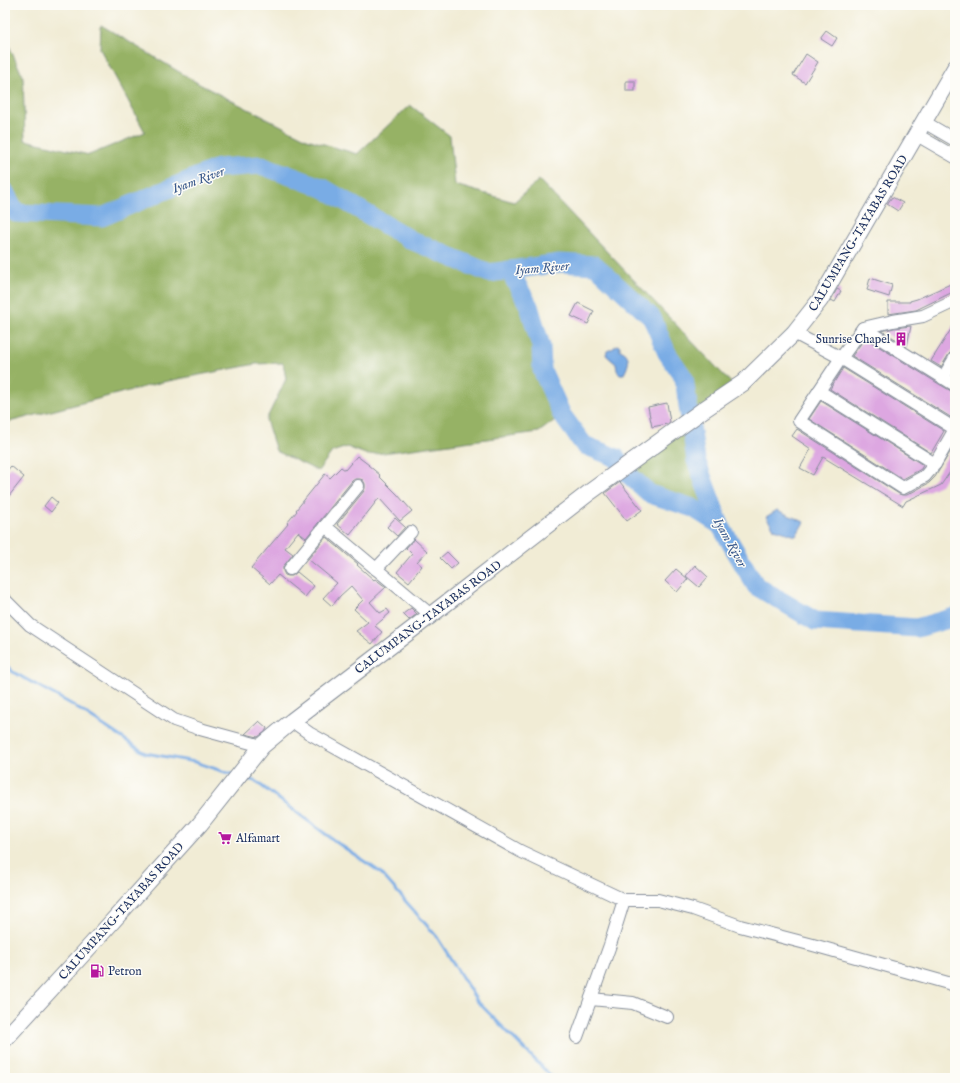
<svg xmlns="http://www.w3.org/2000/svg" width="960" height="1083" viewBox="0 0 960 1083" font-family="'IM FELL English',serif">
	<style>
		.forest { fill: #96b265; stroke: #587062 }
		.water { fill: #79ace5; stroke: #4a6ea2 }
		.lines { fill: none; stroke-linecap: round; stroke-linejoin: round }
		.stream { stroke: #79ace5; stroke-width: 3 }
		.river { stroke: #79ace5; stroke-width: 19 }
		.building { fill: #dda7e1 }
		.minor-casing { stroke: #868e9a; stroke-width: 14 }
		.secondary-casing { stroke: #868e9a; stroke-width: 18 }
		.minor { stroke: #fff; stroke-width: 12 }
		.secondary { stroke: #fff; stroke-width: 16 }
		.labels { text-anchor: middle; stroke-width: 3; stroke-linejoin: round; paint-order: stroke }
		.street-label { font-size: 12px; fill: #1b2f5e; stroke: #fdfcf7 }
		.poi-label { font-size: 12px; fill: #1b2f5e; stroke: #fdfcf7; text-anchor: start }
		.water-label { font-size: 13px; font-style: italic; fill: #3c5b8d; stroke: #fdfcf7 }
	</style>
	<rect width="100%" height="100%" fill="#fdfcf7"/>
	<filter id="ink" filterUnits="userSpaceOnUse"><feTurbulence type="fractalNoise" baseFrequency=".025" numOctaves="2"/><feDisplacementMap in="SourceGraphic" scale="8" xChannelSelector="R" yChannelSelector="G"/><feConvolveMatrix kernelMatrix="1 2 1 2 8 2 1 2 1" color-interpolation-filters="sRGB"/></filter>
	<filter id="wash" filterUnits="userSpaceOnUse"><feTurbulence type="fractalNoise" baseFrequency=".012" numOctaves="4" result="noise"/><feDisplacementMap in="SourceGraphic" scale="16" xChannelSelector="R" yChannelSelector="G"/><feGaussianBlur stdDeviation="0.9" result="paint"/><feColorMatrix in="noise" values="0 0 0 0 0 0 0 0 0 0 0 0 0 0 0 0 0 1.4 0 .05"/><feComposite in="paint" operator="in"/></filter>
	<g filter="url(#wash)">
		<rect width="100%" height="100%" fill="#f1ecd5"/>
		<path class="forest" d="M101 25 201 85 307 139 357 154 410 105 450 136 455 185 514 202 539 180 736 388 690 419 696 460 720 525 693 508 650 494 621 468 690 419 684 378 667 353 652 318 595 265 560 263 509 270 529 306 541 346 542 370 562 415 539 432 368 455 347 447 332 452 318 471 276 451 266 420 286 379 283 363 256 364 163 382 5 423V37L23 77 25 140 89 155 145 132 100 49Z"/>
		<g class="water">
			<path d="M617 345 620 346V350C622 351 625 352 626 354 631 360 627 368 624 374H619L617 370 616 364 606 355 607 351 612 349Z"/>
			<path d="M777 510 804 522 796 536 774 529 766 517Z"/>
		</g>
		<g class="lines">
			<g class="stream">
				<path d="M5 664 13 672 71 704 145 753 195 762 234 775"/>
				<path d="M243 778 255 781 336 842 380 872 437 937 477 1001 553 1078"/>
			</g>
			<g class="river">
				<path d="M5 192 16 213 102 217 218 168 261 165 323 188 411 240 489 273 560 263 595 265 652 318 667 353 684 378 696 460 720 525 756 586 815 621 917 628 955 617"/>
				<path d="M509 270 529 306 541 346 542 370 562 415 584 445 617 458 621 468 650 494 693 508 720 525"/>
			</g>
		</g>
		<g id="blocks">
			<g class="building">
				<path d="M827 31 837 38 832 46 821 39Z"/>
				<path d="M806 54 818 62 805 83 793 75Z"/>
				<rect x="626" y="81" width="9" height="10"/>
				<path d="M892 197 903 203 898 211 887 204Z"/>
				<path d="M870 278 892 285 889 297 867 290Z"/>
				<path d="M955 282V291L916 310 888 314V302H910V301L917 299Z"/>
				<path d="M837 289 841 291 835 302 831 300Z"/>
				<path d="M578 303 594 311 588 324 571 316Z"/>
				<path d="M955 323V351H952L949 354 941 367 931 361Z"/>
				<path d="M911 326 907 346 882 331 894 328Z"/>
				<path d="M865 338 939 384 951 391 955 392V414L952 418 852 356Z"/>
				<path d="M843 368 944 431 931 453 830 389Z"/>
				<path d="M821 401 923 465 921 469 903 479 809 419Z"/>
				<path d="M667 403 670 422 667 424 652 427 648 407Z"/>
				<path d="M797 429 899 494 902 495H907L929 483 935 477 955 444V457L950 472 941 485 906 501 903 506 823 457 813 475 800 468 811 449 792 436Z"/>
				<path d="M357 456 369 465H368L380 475 379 476 397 494 412 511 400 521 379 498 350 535 337 524 364 491 365 488V484L363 480 360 479H355L352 481 306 538 298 532 285 548 293 554 283 567V571L285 575 288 576H292L297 572 314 586 305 597 278 575 270 584 251 568 288 524 287 523 297 511 296 510 325 474 330 478 341 467 345 470Z"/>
				<path d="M11 466 24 477 5 501V473Z"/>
				<path d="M620 482 642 510 627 521 605 493Z"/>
				<path d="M51 497 58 503 51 512 44 506Z"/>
				<path d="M395 518 405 527 397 536 387 527Z"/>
				<path d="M326 537 358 564 357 565 374 580 375 579 386 587 370 602 380 613 387 609 390 613 375 626 382 632 372 644 356 631 368 622 354 609 363 600 351 586 340 596 332 606 323 598 337 583 308 559Z"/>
				<path d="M414 539 427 551 417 562 422 566 409 582 397 572 412 554 406 548Z"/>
				<path d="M447 552 458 563 451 569 440 558Z"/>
				<path d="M695 565 708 577 699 587 686 576Z"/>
				<path d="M676 569 688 579 677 592 665 581Z"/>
				<path d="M411 608 417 614 409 620 403 614Z"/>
				<path d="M259 721 267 728 265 732 258 737 245 734Z"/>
			</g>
		</g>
	</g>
	<g filter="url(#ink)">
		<use href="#blocks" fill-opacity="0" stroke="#868e9a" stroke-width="1"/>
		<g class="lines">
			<g class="minor-casing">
				<g id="minor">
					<path d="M924 122 955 140"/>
					<path d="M917 135 955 157"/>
					<path d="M955 301 923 316 893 321 863 328 841 358 799 421 903 488 925 476 935 464 955 429"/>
					<path d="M863 328 955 385"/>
					<path d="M794 333 841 358 955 429"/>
					<path d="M943 378 955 358"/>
					<path d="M819 391 935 464"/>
					<path d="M325 526 431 615"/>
					<path d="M290 569 358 486"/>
					<path d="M376 569 411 532"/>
					<path d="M5 600 30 625 174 720 200 729 262 746"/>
					<path d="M292 721 309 733 520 851 624 900H658L693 909 740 926 813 945 955 985"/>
					<path d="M591 999 633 1003 667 1017"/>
					<path d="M577 1037 610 945 624 900"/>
				</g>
			</g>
			<g class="secondary-casing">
				<path id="secondary" d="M5 1039 92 944 200 824 262 746 292 721 431 615 590 492 703 410 743 383 794 333 820 300 955 68"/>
			</g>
			<use href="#minor" class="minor"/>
			<use href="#secondary" class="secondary"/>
		</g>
	</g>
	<defs>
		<g id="building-bare" transform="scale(1.08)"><path d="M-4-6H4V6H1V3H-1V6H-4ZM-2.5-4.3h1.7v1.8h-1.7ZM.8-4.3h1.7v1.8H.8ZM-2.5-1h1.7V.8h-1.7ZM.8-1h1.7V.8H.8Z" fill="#b5179e" stroke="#fdfcf7" stroke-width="2.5" paint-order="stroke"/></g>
		<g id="supermarket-bare" transform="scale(1.08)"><path d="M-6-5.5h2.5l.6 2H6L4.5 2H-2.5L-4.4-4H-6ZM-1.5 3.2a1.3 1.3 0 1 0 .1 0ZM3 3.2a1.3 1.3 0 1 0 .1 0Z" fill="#b5179e" stroke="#fdfcf7" stroke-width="2.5" paint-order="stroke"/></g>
		<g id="fuel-bare" transform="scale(1.08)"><path d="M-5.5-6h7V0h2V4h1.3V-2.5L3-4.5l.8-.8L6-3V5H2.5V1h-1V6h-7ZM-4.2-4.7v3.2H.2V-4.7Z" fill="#b5179e" stroke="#fdfcf7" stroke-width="2.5" paint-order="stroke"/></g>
	</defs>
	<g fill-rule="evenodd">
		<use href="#building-bare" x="901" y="339"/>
		<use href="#supermarket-bare" x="225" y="838"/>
		<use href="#fuel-bare" x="97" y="971"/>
	</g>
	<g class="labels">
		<g class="street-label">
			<text transform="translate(858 233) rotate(-59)" y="4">CALUMPANG-TAYABAS ROAD</text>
			<text transform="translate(428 617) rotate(-37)" y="4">CALUMPANG-TAYABAS ROAD</text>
			<text transform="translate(121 911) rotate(-48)" y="4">CALUMPANG-TAYABAS ROAD</text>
		</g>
		<g class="poi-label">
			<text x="890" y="343" text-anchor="end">Sunrise Chapel</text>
			<text x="236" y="842">Alfamart</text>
			<text x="108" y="975">Petron</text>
		</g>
		<g class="water-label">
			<text transform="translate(198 179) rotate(-20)" y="5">Iyam River</text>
			<text transform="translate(542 267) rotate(-5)" y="5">Iyam River</text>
			<text transform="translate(731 542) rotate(61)" y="5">Iyam River</text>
		</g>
	</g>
	<rect width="960" height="1083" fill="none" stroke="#fdfcf7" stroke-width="20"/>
</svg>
